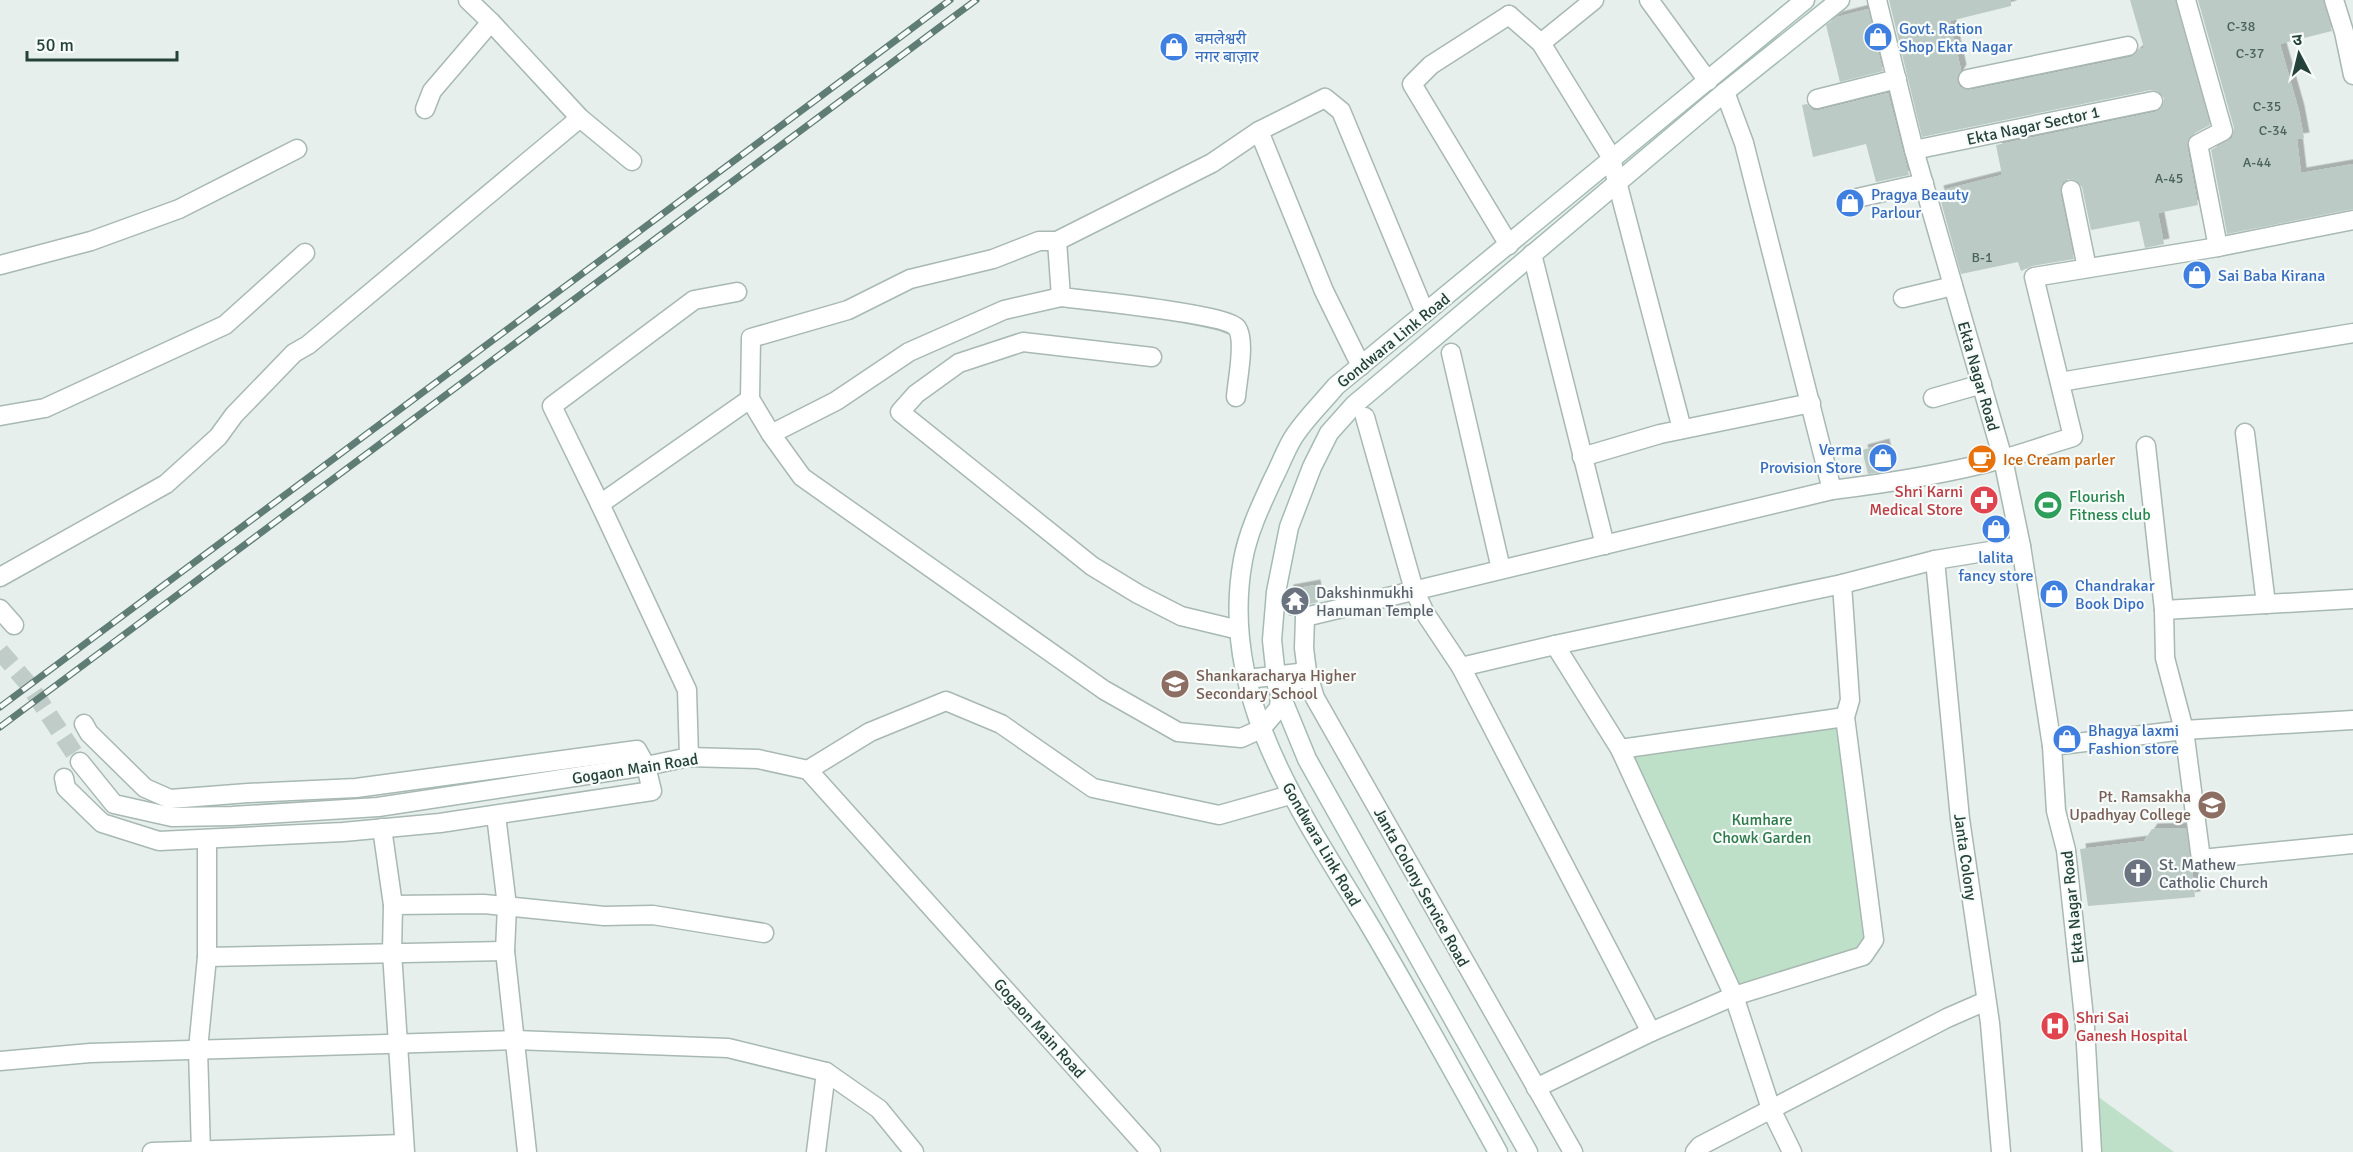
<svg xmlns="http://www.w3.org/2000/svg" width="2353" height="1152" viewBox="0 0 2353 1152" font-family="Signika,'Noto Sans Devanagari',sans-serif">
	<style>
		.green { fill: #bfe0c8 }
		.building { fill: #bbcac4; filter: url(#shadow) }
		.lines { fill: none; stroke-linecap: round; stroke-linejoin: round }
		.street-tunnel { stroke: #bfccc8; stroke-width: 18; stroke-dasharray: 18 9; stroke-linecap: butt }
		.street-casing { stroke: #a8b8b2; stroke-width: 21 }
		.secondary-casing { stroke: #a4bbb3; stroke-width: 21 }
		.street { stroke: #fff; stroke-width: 18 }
		.secondary { stroke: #fff; stroke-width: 18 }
		.rail-casing { stroke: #5f7d75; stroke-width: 7 }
		.rail { stroke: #f7fbf9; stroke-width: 4.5; stroke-dasharray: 14; stroke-linecap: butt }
		.labels { text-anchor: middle; stroke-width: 4.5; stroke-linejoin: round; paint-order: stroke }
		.number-label { font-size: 14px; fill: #4a645c }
		.shop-label { font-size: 16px; fill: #366cbe; stroke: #f7fbf9; text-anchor: start }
		.street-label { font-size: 16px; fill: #24423a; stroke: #f7fbf9 }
		.food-label { font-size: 16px; fill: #c56008; stroke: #f7fbf9; text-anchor: start }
		.health-label { font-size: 16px; fill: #be3a42; stroke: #f7fbf9; text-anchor: end }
		.leisure-label { font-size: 16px; fill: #27864d; stroke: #f7fbf9; text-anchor: start }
		.worship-label { font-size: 16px; fill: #5b616d; stroke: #f7fbf9; text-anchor: start }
		.education-label { font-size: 16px; fill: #785e54; stroke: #f7fbf9; text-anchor: start }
		.park-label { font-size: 16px; fill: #2d7a4b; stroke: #f7fbf9 }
	</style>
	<defs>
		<filter id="shadow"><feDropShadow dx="5.5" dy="-5.5" stdDeviation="0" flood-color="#0004"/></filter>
	</defs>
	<rect width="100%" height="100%" fill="#e6efeb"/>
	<g class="green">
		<path d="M1845 717 1874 940 1863 956 1734 996 1620 749Z"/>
		<path d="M2097 1096 2174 1152H2100Z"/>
	</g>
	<g class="building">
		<path d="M1889 0H2011V6L1950 21 1961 70 1958 75 1957 82 1960 87 1970 90 2131 57 2139 49 2144 48 2130 0H2175L2210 125 2193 134 2188 140 2187 146 2198 205 2158 213 2164 244 2145 248 2139 221 2091 230 2082 187 2075 180 2068 179 2063 182 2060 192 2074 259 2032 266 2021 271 2018 262 1961 274 1938 191 2002 175 1996 145 2155 112 2163 105 2164 98 2157 91 2151 90 1922 137Z"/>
		<path d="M2198 0H2323L2332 31 2280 44 2299 111 2304 138 2297 139 2301 173 2353 164V209L2227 234 2211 150 2232 138 2234 128Z"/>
		<path d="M1868 9 1883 71 1840 82 1826 25 1837 17Z"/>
		<path d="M1888 93 1909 175 1876 182 1866 144 1813 157 1802 105 1807 104 1813 110H1820Z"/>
		<path d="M1884 444 1890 471 1868 474 1862 450Z"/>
		<path d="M1315 585 1318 602 1302 606 1294 615 1289 616 1287 599 1288 590Z"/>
		<path d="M2186 828 2192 866 2195 897 2088 906 2080 849 2144 841 2152 829Z"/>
	</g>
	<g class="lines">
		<path class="street-tunnel" d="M0 651 29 685 80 762"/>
		<g class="street-casing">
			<g id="street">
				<path d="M468 0 491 22 580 118 632 161"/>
				<path d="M1649 0 1708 81"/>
				<path d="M1877 0 1914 150 2003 459 2021 546 2052 746 2056 811 2066 850 2085 1027 2092 1152"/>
				<path d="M2186 0 2223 131 2198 144 2218 247"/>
				<path d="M2334 0 2344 32 2353 75"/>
				<path d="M1509 15 1541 43 1610 155 1682 429"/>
				<path d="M1541 43 1594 0"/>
				<path d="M1968 79 2128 46"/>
				<path d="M1725 92 1744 143 1832 490"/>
				<path d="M1817 99 1897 79"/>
				<path d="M425 109 432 91 491 22"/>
				<path d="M1259 131 1212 163 1057 241H1039L993 259 910 279 848 310 751 338 750 399 771 434 802 477 1104 690 1178 732 1241 738 1261 729 1279 708 1280 695 1307 672 1304 648 1305 617 1832 490C1889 483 1946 474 2002 459 2026 453 2049 444 2073 437L2034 277 2218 247 2353 220"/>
				<path d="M1914 150 2153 101"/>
				<path d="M2071 190 2087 268"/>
				<path d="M1857 198 1924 183"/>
				<path d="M1057 241 1061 297C1086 300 1227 314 1237 328 1246 341 1237 381 1236 397"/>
				<path d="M1509 245 1412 84 1431 65 1509 15"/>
				<path d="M1532 254 1605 545"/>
				<path d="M0 265 91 241 179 209 297 149"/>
				<path d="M1903 298 1953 286"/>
				<path d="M1451 353 1501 569"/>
				<path d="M1152 357 1023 342 959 363 916 394 900 412 1092 566 1138 594 1181 616 1239 630"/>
				<path d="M1361 366 1324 291 1259 131 1325 98 1341 111 1425 313"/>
				<path d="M2060 382 2353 333"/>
				<path d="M1933 398 1982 384"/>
				<path d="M0 416 45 408 225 325 305 253"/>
				<path d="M1365 417 1414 590 1425 613 1461 667 1651 1032"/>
				<path d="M2245 433 2266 604"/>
				<path d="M771 434 836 401 909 352 1004 310 1061 297"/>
				<path d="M2146 446 2164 610"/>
				<path d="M1582 457 1660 434 1811 403"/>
				<path d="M600 504 750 399"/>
				<path d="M1935 560 1960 819 1990 1023 2001 1152"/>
				<path d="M0 577 166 484 218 437 234 415 294 353 308 345 580 118"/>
				<path d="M2353 599 2164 610 2165 658 2184 730 2201 859 2353 844"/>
				<path d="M0 609 14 625"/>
				<path d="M1555 645 1620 749 1734 996 1771 1109 1792 1152"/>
				<path d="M1461 667 1555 645 1842 584 1935 560 2021 546"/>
				<path d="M1247 679 1307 672 1315 698 1573 1152"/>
				<path d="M2052 746 2184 730 2353 720"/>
				<path d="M1620 749 1845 717"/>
				<path d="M689 757 687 690 600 504 552 406 694 300 737 292"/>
				<path d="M80 762 114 804 172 817 232 816 378 807 646 766 689 757 758 759 808 770 1151 1152"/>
				<path d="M808 770 870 732 946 701 1001 724 1093 788 1219 815 1290 795"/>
				<path d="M64 778 66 788 102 823 159 841 343 832 440 823 652 791 646 766 637 750 356 788 248 793 170 799 145 788 89 733 84 724"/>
				<path d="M496 815 507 906 505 951 527 1152"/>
				<path d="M382 828 393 905 392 952 405 1152"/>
				<path d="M393 905 484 904 604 916 653 915 764 933"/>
				<path d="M207 957 505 951"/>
				<path d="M0 1061 90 1053 515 1040 728 1048 826 1072 879 1109 914 1152"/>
				<path d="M1536 1088 1651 1032 1734 996 1863 956 1874 940 1845 717 1850 700 1842 584"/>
				<path d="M152 1152 404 1144"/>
				<path d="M201 1152 198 1049 207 957V839"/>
				<path d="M816 1152 826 1072"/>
				<path d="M1695 1152 1700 1146 1947 1018 1986 1001"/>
			</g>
		</g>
		<g class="secondary-casing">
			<g id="secondary">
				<path d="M1498 1152C1455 1074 1412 996 1366 919 1300 811 1218 695 1243 560 1248 532 1261 505 1273 479 1280 466 1285 451 1293 438 1304 420 1322 403 1336 386L1805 0"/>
				<path d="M1528 1152 1307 759 1277 686 1272 640 1276 592 1289 527 1312 467 1329 433 1354 405 1725 92 1840 0"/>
			</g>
		</g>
		<use href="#street" class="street"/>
		<use href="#secondary" class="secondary"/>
		<g class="rail-casing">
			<g id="rail">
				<path d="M0 707 950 0"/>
				<path d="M0 727 976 0"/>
			</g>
		</g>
		<use href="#rail" class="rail"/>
	</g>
	<defs>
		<g id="shop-disc" transform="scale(1.5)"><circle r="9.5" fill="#3f7fe0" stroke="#f7fbf9"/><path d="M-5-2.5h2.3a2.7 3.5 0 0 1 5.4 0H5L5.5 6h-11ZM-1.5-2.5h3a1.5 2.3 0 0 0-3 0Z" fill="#fff"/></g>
		<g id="cafe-disc" transform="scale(1.5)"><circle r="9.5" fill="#e8710a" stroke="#f7fbf9"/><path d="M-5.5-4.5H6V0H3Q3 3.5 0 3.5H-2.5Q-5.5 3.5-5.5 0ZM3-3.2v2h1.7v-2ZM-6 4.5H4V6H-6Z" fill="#fff"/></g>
		<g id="pharmacy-disc" transform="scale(1.5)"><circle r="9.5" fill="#e0444e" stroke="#f7fbf9"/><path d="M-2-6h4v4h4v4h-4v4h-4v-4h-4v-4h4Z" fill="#fff"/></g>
		<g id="stadium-disc" transform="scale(1.5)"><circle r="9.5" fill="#2e9e5b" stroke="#f7fbf9"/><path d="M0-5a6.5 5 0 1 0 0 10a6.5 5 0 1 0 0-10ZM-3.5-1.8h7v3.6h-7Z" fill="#fff"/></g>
		<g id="temple-disc" transform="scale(1.5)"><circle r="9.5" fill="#6b7280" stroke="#f7fbf9"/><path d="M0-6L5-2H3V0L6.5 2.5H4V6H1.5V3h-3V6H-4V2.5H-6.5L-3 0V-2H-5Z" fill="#fff"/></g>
		<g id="school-disc" transform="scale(1.5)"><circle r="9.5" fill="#8d6e63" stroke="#f7fbf9"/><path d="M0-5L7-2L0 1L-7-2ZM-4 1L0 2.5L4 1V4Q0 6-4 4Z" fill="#fff"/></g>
		<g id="university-disc" transform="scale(1.5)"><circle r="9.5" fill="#8d6e63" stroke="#f7fbf9"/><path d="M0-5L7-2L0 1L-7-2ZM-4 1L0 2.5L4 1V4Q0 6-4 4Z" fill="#fff"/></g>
		<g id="church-disc" transform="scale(1.5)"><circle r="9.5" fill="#6b7280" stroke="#f7fbf9"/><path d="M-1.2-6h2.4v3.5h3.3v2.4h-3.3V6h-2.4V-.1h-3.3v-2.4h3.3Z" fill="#fff"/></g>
		<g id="hospital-disc" transform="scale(1.5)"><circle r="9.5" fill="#e0444e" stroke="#f7fbf9"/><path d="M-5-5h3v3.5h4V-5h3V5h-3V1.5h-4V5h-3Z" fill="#fff"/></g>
	</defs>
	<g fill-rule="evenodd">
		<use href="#shop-disc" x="1878" y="37"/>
		<use href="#shop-disc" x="1174" y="47"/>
		<use href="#shop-disc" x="1850" y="203"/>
		<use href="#shop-disc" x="2197" y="275"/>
		<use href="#shop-disc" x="1883" y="458"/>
		<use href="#cafe-disc" x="1982" y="459"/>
		<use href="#pharmacy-disc" x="1984" y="500"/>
		<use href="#stadium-disc" x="2048" y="505"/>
		<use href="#shop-disc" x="1996" y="529"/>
		<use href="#shop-disc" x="2054" y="594"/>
		<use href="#temple-disc" x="1295" y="601"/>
		<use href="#school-disc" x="1175" y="684"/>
		<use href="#shop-disc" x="2067" y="739"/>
		<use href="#university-disc" x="2212" y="805"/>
		<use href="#church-disc" x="2138" y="873"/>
		<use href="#hospital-disc" x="2055" y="1026"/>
	</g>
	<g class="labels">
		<g class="number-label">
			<text x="2241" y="31">C-38</text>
			<text x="2250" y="58">C-37</text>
			<text x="2267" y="111">C-35</text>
			<text x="2273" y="135">C-34</text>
			<text x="2257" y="167">A-44</text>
			<text x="2169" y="183">A-45</text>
			<text x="1982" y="262">B-1</text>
		</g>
		<g class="shop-label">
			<text x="1899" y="34">Govt. Ration<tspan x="1899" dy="18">Shop Ekta Nagar</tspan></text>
			<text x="1195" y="44">बमलेश्वरी<tspan x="1195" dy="18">नगर बाज़ार</tspan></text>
			<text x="1871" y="200">Pragya Beauty<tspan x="1871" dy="18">Parlour</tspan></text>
			<text x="2218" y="281">Sai Baba Kirana</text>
			<text x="1862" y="455" text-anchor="end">Verma<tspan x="1862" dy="18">Provision Store</tspan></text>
			<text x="1996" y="563" text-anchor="middle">lalita<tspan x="1996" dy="18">fancy store</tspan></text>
			<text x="2075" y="591">Chandrakar<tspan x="2075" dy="18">Book Dipo</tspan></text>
			<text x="2088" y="736">Bhagya laxmi<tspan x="2088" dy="18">Fashion store</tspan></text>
		</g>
		<g class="street-label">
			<text transform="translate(2033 125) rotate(-12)" y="6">Ekta Nagar Sector 1</text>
			<text transform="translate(1393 340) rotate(-39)" y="6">Gondwara Link Road</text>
			<text transform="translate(1979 376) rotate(74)" y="6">Ekta Nagar Road</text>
			<text transform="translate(635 768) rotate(-9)" y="6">Gogaon Main Road</text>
			<text transform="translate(1322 844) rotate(60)" y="6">Gondwara Link Road</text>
			<text transform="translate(1966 857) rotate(82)" y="6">Janta Colony</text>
			<text transform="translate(1422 887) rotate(61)" y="6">Janta Colony Service Road</text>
			<text transform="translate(2072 907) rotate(-96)" y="6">Ekta Nagar Road</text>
			<text transform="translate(1040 1028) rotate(48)" y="6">Gogaon Main Road</text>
		</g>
		<g class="food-label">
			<text x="2003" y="465">Ice Cream parler</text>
		</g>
		<g class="health-label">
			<text x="1963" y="497">Shri Karni<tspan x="1963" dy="18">Medical Store</tspan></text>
			<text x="2076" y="1023" text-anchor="start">Shri Sai<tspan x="2076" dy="18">Ganesh Hospital</tspan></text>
		</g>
		<g class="leisure-label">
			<text x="2069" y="502">Flourish<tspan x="2069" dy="18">Fitness club</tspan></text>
		</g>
		<g class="worship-label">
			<text x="1316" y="598">Dakshinmukhi<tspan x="1316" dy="18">Hanuman Temple</tspan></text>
			<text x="2159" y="870">St. Mathew<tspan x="2159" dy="18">Catholic Church</tspan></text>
		</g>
		<g class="education-label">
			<text x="1196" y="681">Shankaracharya Higher<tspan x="1196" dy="18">Secondary School</tspan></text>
			<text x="2191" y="802" text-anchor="end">Pt. Ramsakha<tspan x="2191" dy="18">Upadhyay College</tspan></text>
		</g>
		<g class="park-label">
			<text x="1762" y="825">Kumhare<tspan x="1762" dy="18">Chowk Garden</tspan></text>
		</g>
	</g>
	<g transform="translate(2299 54) rotate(353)" stroke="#f7fbf9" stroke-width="4.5" paint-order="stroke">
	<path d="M0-4.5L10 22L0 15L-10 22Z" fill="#24423a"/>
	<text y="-9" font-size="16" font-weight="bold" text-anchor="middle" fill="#24423a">उ</text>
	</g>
	<path d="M27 51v9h150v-9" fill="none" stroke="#24423a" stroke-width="3"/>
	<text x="36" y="51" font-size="18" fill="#24423a" stroke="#f7fbf9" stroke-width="4.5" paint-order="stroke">50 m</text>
</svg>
